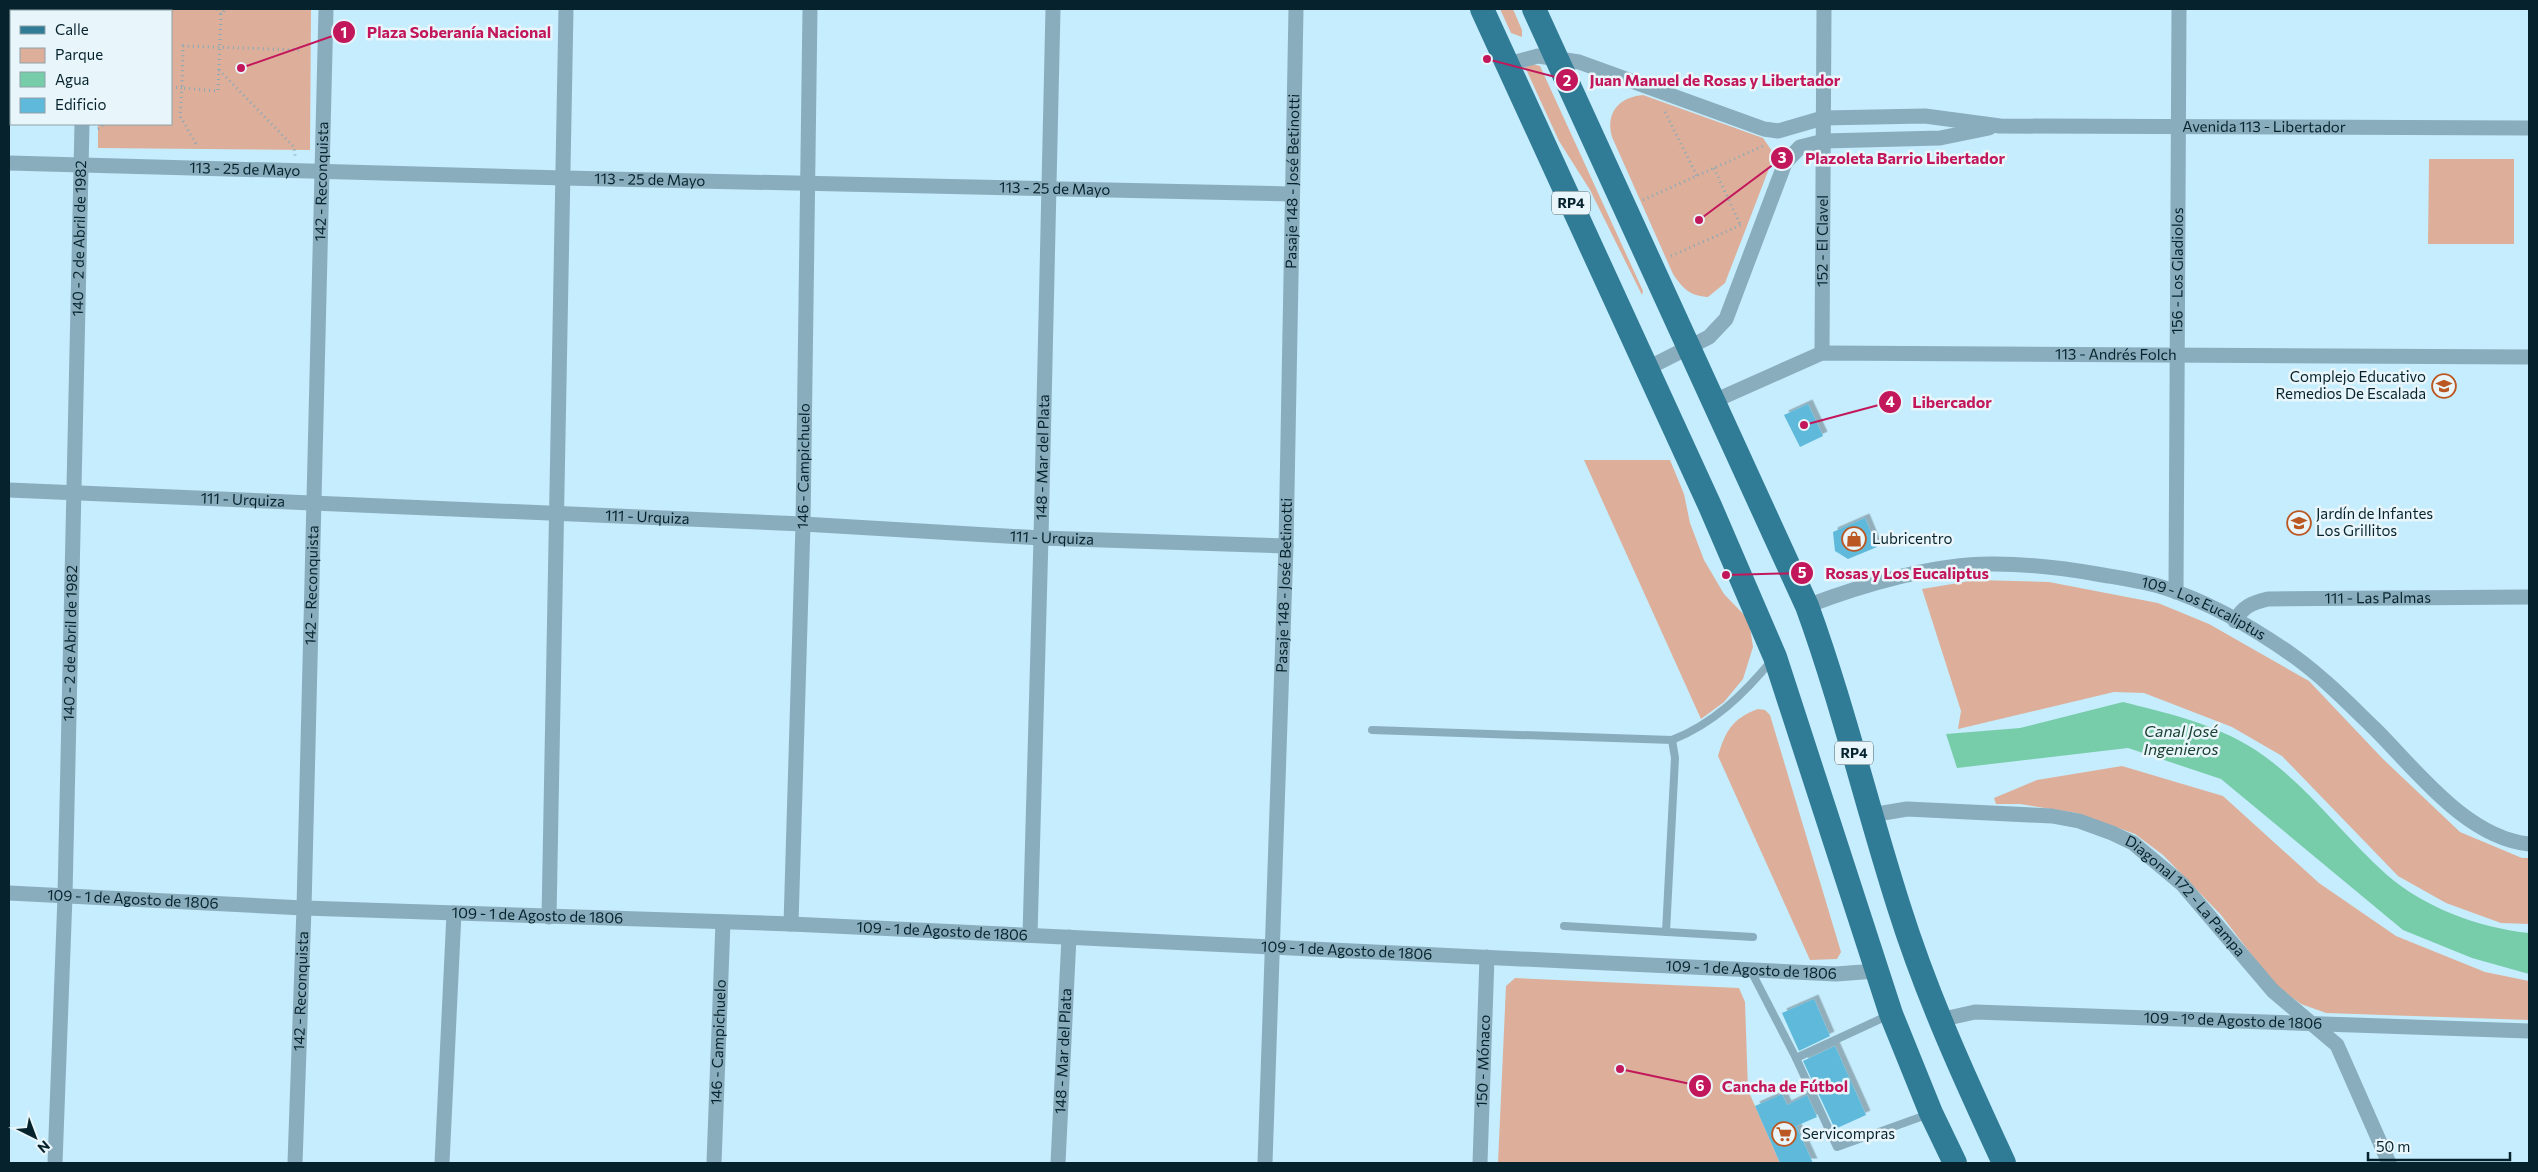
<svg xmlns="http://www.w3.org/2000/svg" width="2538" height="1172" viewBox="0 0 2538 1172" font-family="Commissioner,sans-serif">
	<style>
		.green { fill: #ddaf9a }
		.water { fill: #77cda9 }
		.building { fill: #5eb9db; filter: url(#shadow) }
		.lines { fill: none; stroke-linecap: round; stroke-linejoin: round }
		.path { stroke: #85a9b7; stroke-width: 3; stroke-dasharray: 1 4; stroke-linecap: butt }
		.lane { stroke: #89adbc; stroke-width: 8 }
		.street { stroke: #89adbc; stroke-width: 15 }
		.primary { stroke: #307c97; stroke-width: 24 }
		.labels { text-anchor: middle; stroke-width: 5; stroke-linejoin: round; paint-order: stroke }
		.shield { fill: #e8f5fa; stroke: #4a626a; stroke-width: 1 }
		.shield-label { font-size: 14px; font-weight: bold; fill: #06232d }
		.street-label { font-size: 15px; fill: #06232d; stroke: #e8f5fa }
		.poi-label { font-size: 15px; fill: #06232d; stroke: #e8f5fa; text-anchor: start }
		.water-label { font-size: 16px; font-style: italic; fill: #1b4131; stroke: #e8f5fa }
		.leader { fill: none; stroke: #c2185b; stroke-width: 2 }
		.callout-dot { fill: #c2185b; stroke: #e8f5fa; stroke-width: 2 }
		.mark-label { font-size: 15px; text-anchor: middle; font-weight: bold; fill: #fff }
		.callout-label { font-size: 16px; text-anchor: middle; font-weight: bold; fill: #c2185b; stroke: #e8f5fa; stroke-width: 5; stroke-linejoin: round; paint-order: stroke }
	</style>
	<defs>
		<filter id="shadow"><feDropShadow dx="4.5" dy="-4.5" stdDeviation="0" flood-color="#0004"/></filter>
	</defs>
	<rect width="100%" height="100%" fill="#c6edfd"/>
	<g class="green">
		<path d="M99 9H311L310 150 98 148V124H171V11H99Z"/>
		<path d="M1500 9H1513L1522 30V37L1511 33Z"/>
		<path d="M1532 64 1540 66 1643 291 1642 295 1590 190 1559 141 1525 67Z"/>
		<path d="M1643 95 1763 138 1772 151 1770 166 1725 283 1708 297C1690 296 1683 289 1673 274L1612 137C1605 113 1619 97 1643 95Z"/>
		<path d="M2429 159H2514V244H2428Z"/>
		<path d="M1584 460H1670L1684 494 1690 523 1704 560 1724 594 1749 620 1753 647 1743 679 1724 702 1701 719Z"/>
		<path d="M1976 580 2049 582 2158 603 2209 624 2309 681 2383 759 2460 832 2522 858H2529V924L2501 923 2446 903 2398 876 2282 756 2232 727 2144 693 2114 692 1958 729 1961 711 1922 589Z"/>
		<path d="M1758 709 1765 710 1770 715 1841 952 1837 959 1810 960 1718 756C1725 731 1733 718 1758 709Z"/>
		<path d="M2122 766 2223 796 2319 883 2396 936 2485 972 2529 981V1020L2326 1013 2301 1004 2275 985 2221 915 2163 855 2135 834 2077 813 2020 804H1996L1994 798 2037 780Z"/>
		<path d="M1515 978 1739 988 1745 1002 1748 1090 1780 1163H1498L1506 986Z"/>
	</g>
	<path class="water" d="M2123 702C2167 713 2215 724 2254 749 2306 783 2341 834 2387 875 2425 908 2480 928 2529 933V974L2472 958 2403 930 2221 779 2128 748 1957 768 1946 734 2020 728Z"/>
	<g class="building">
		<path d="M1808 404 1823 436 1800 447 1784 415Z"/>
		<path d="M1865 518 1877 547 1848 559 1835 551 1833 532Z"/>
		<path d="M1814 999 1830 1036 1799 1051 1782 1013Z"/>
		<path d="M1835 1046 1866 1115 1835 1129 1803 1061Z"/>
		<path d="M1782 1094 1787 1105 1807 1095 1817 1117 1796 1126 1813 1163H1780L1755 1106Z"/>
	</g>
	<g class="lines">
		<g class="path">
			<path d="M217 9 221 14 226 9"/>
			<path d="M221 14 218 91 182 88 183 46 299 50"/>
			<path d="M219 70 294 147 295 156"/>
			<path d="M171 87 182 88 180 116 196 144"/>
			<path d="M1665 112 1697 176"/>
			<path d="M98 129 104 124"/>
			<path d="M1714 168 1740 224"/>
			<path d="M1643 200 1763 146"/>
			<path d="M1671 256 1741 225"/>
		</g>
		<g class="lane">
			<path d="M1372 730 1672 740C1713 724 1744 694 1772 660"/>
			<path d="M1564 926 1753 937"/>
			<path d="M1666 932 1675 758 1672 740"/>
			<path d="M1750 969 1796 1058"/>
			<path d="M1889 1015 1796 1058 1837 1147 1929 1114"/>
		</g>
		<g class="street">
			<path d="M84 11V9"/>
			<path id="s1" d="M1508 64 1538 56 1579 62 1764 129 1778 131 1823 118 1925 116 2000 126 2529 128"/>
			<path id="s2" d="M9 163 564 178 1292 194"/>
			<path id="s3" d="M1822 353 1824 9"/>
			<path d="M1646 369 1709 337 1726 319 1785 163 1800 147 1824 141 1940 138 1989 128"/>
			<path id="s4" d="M1714 401 1822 353 2529 357"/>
			<path id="s5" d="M9 490 803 524 1041 538 1286 546"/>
			<path id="s6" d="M2176 592 2179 9"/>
			<path id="s7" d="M1807 606C1862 585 1936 563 1995 564 2029 564 2063 568 2097 574 2120 578 2144 581 2165 588 2211 603 2257 630 2295 657 2324 678 2349 704 2375 729 2417 771 2467 838 2529 844"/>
			<path id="s8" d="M2235 621C2243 606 2252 603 2268 599L2529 597"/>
			<path id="s9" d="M1871 815 1907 809 2052 816 2079 821 2112 833 2133 843 2182 884 2273 991 2337 1045 2389 1163"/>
			<path id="s10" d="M9 893 304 908 791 924 1836 974 1876 971"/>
			<path d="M549 917 566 9"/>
			<path id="s11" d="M791 924 803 524 810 9"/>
			<path id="s12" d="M1030 935 1041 538 1053 9"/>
			<path id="s13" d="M1939 1020 1975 1012 2529 1031"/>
			<path id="s14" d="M55 1163 65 896 82 124"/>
			<path id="s15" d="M295 1163 304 908 326 9"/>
			<path d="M442 1163 454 913"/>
			<path id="s16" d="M714 1163 723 922"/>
			<path id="s17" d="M1058 1163 1069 937"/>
			<path id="s18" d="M1265 1163 1286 546 1296 9"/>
			<path id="s19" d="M1480 1163 1487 957"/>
		</g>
		<g class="primary">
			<path d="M1482 9 1710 506 1775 657 1891 1014 1931 1113 1955 1163"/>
			<path d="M1534 9 1807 606C1843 705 1867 807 1899 907 1927 996 1965 1079 2004 1163"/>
		</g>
	</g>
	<defs>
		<g id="school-ring" transform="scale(1.25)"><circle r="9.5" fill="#e8f5fa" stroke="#bb5722" stroke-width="1.5"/><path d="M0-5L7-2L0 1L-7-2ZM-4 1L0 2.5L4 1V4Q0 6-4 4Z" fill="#bb5722"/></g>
		<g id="shop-ring" transform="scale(1.25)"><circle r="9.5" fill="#e8f5fa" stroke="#bb5722" stroke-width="1.5"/><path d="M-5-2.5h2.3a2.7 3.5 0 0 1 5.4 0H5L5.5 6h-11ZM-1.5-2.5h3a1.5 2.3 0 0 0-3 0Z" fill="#bb5722"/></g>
		<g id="supermarket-ring" transform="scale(1.25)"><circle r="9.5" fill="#e8f5fa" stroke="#bb5722" stroke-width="1.5"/><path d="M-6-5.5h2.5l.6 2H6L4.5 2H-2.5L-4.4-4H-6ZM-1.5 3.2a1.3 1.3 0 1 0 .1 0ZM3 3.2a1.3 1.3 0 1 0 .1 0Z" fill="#bb5722"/></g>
	</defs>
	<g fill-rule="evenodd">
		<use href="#school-ring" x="2444" y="386"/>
		<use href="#school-ring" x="2299" y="523"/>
		<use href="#shop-ring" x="1854" y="539"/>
		<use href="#supermarket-ring" x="1784" y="1134"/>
	</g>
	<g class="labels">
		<g class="shield">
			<rect x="1552" y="191.5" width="38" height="23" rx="4"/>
			<rect x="1835" y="741.5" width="38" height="23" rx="4"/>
		</g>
		<g class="shield-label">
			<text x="1571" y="208">RP4</text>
			<text x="1854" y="758">RP4</text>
		</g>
		<g class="street-label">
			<text dy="5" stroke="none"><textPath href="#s1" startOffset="772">Avenida 113 - Libertador</textPath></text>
			<text dy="5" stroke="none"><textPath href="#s2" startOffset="236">113 - 25 de Mayo</textPath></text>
			<text dy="5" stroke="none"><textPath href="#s2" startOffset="641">113 - 25 de Mayo</textPath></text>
			<text dy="5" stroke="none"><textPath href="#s15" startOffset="982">142 - Reconquista</textPath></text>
			<text dy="5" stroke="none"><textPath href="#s18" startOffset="982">Pasaje 148 - José Betinotti</textPath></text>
			<text dy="5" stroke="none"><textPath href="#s2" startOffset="1046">113 - 25 de Mayo</textPath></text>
			<text dy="5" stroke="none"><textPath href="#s14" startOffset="925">140 - 2 de Abril de 1982</textPath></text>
			<text dy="5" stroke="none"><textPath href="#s3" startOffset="112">152 - El Clavel</textPath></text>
			<text dy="5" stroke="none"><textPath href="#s6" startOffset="321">156 - Los Gladiolos</textPath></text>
			<text dy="5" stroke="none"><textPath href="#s4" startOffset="412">113 - Andrés Folch</textPath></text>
			<text dy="5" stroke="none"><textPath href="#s12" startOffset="478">148 - Mar del Plata</textPath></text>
			<text dy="5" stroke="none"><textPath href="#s11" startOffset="458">146 - Campichuelo</textPath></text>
			<text dy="5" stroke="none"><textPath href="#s5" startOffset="234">111 - Urquiza</textPath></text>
			<text dy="5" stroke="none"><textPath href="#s5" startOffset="639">111 - Urquiza</textPath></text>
			<text dy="5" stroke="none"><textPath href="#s5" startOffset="1044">111 - Urquiza</textPath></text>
			<text dy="5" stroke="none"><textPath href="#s15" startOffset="578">142 - Reconquista</textPath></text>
			<text dy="5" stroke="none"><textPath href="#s18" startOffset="578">Pasaje 148 - José Betinotti</textPath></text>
			<text dy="5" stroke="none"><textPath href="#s8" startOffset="151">111 - Las Palmas</textPath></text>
			<text dy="5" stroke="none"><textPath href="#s7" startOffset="409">109 - Los Eucaliptus</textPath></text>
			<text dy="5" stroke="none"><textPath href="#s14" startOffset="520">140 - 2 de Abril de 1982</textPath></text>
			<text dy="5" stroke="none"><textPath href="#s10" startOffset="124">109 - 1 de Agosto de 1806</textPath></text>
			<text dy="5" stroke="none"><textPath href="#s9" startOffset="342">Diagonal 172 - La Pampa</textPath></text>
			<text dy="5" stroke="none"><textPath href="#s10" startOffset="529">109 - 1 de Agosto de 1806</textPath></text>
			<text dy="5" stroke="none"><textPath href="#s10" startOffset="934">109 - 1 de Agosto de 1806</textPath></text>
			<text dy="5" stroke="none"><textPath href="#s10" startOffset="1339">109 - 1 de Agosto de 1806</textPath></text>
			<text dy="5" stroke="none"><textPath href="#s10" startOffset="1744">109 - 1 de Agosto de 1806</textPath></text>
			<text dy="5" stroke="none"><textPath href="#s15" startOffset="172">142 - Reconquista</textPath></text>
			<text dy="5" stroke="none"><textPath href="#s13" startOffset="295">109 - 1° de Agosto de 1806</textPath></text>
			<text dy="5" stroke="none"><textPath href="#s16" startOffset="121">146 - Campichuelo</textPath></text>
			<text dy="5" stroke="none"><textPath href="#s17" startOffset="112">148 - Mar del Plata</textPath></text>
			<text dy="5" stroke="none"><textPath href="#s19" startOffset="102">150 - Mónaco</textPath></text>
		</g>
		<g class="poi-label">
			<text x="2426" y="382" text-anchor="end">Complejo Educativo<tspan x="2426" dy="17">Remedios De Escalada</tspan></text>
			<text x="2316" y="519">Jardín de Infantes<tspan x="2316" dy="17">Los Grillitos</tspan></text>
			<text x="1872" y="544">Lubricentro</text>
			<text x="1802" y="1139">Servicompras</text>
		</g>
		<g class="water-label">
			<text x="2181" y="737">Canal José<tspan x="2181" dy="18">Ingenieros</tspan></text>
		</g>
	</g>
	<path class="leader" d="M241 68L344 32M1487 59L1567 80M1699 220L1782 158M1804 425L1890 402M1726 575L1802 573M1620 1069L1700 1086"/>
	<g class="callout-dot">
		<circle cx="241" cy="68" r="5"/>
		<circle cx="1487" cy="59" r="5"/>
		<circle cx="1699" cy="220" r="5"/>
		<circle cx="1804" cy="425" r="5"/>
		<circle cx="1726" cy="575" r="5"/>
		<circle cx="1620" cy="1069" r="5"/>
		<circle cx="344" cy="32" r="12"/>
		<circle cx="1567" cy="80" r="12"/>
		<circle cx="1782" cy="158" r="12"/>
		<circle cx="1890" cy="402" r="12"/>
		<circle cx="1802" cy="573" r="12"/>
		<circle cx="1700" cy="1086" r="12"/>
	</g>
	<g class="mark-label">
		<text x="344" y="38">1</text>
		<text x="1567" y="86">2</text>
		<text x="1782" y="163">3</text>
		<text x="1890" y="407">4</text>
		<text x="1802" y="578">5</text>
		<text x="1700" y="1091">6</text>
	</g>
	<g class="callout-label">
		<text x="459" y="38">Plaza Soberanía Nacional</text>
		<text x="1715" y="86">Juan Manuel de Rosas y Libertador</text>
		<text x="1905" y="164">Plazoleta Barrio Libertador</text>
		<text x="1952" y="408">Libercador</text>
		<text x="1907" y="579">Rosas y Los Eucaliptus</text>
		<text x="1785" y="1092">Cancha de Fútbol</text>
	</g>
	<rect width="2538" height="1172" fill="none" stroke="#06232d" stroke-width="20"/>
	<rect x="10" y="10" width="162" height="115" fill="#e8f5fa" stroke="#8ea1a8"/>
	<rect x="20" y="26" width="25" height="8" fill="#307c97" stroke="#8ea1a8"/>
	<text x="55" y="35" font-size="15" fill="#06232d">Calle</text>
	<rect x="20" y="48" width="25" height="15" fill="#ddaf9a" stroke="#8ea1a8"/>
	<text x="55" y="60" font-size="15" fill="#06232d">Parque</text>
	<rect x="20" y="72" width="25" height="15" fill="#77cda9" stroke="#8ea1a8"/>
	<text x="55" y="85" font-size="15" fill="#06232d">Agua</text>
	<rect x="20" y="98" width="25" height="15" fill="#5eb9db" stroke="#8ea1a8"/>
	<text x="55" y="110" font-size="15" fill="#06232d">Edificio</text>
	<g transform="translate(35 1137) rotate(138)" stroke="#e8f5fa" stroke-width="4" paint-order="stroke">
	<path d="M0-4L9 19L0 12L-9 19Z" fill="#06232d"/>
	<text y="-8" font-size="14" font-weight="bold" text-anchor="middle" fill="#06232d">N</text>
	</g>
	<path d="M2368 1152v8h142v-8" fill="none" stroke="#06232d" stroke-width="2.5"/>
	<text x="2376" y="1152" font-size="15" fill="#06232d" stroke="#e8f5fa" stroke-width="4" paint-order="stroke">50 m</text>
</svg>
